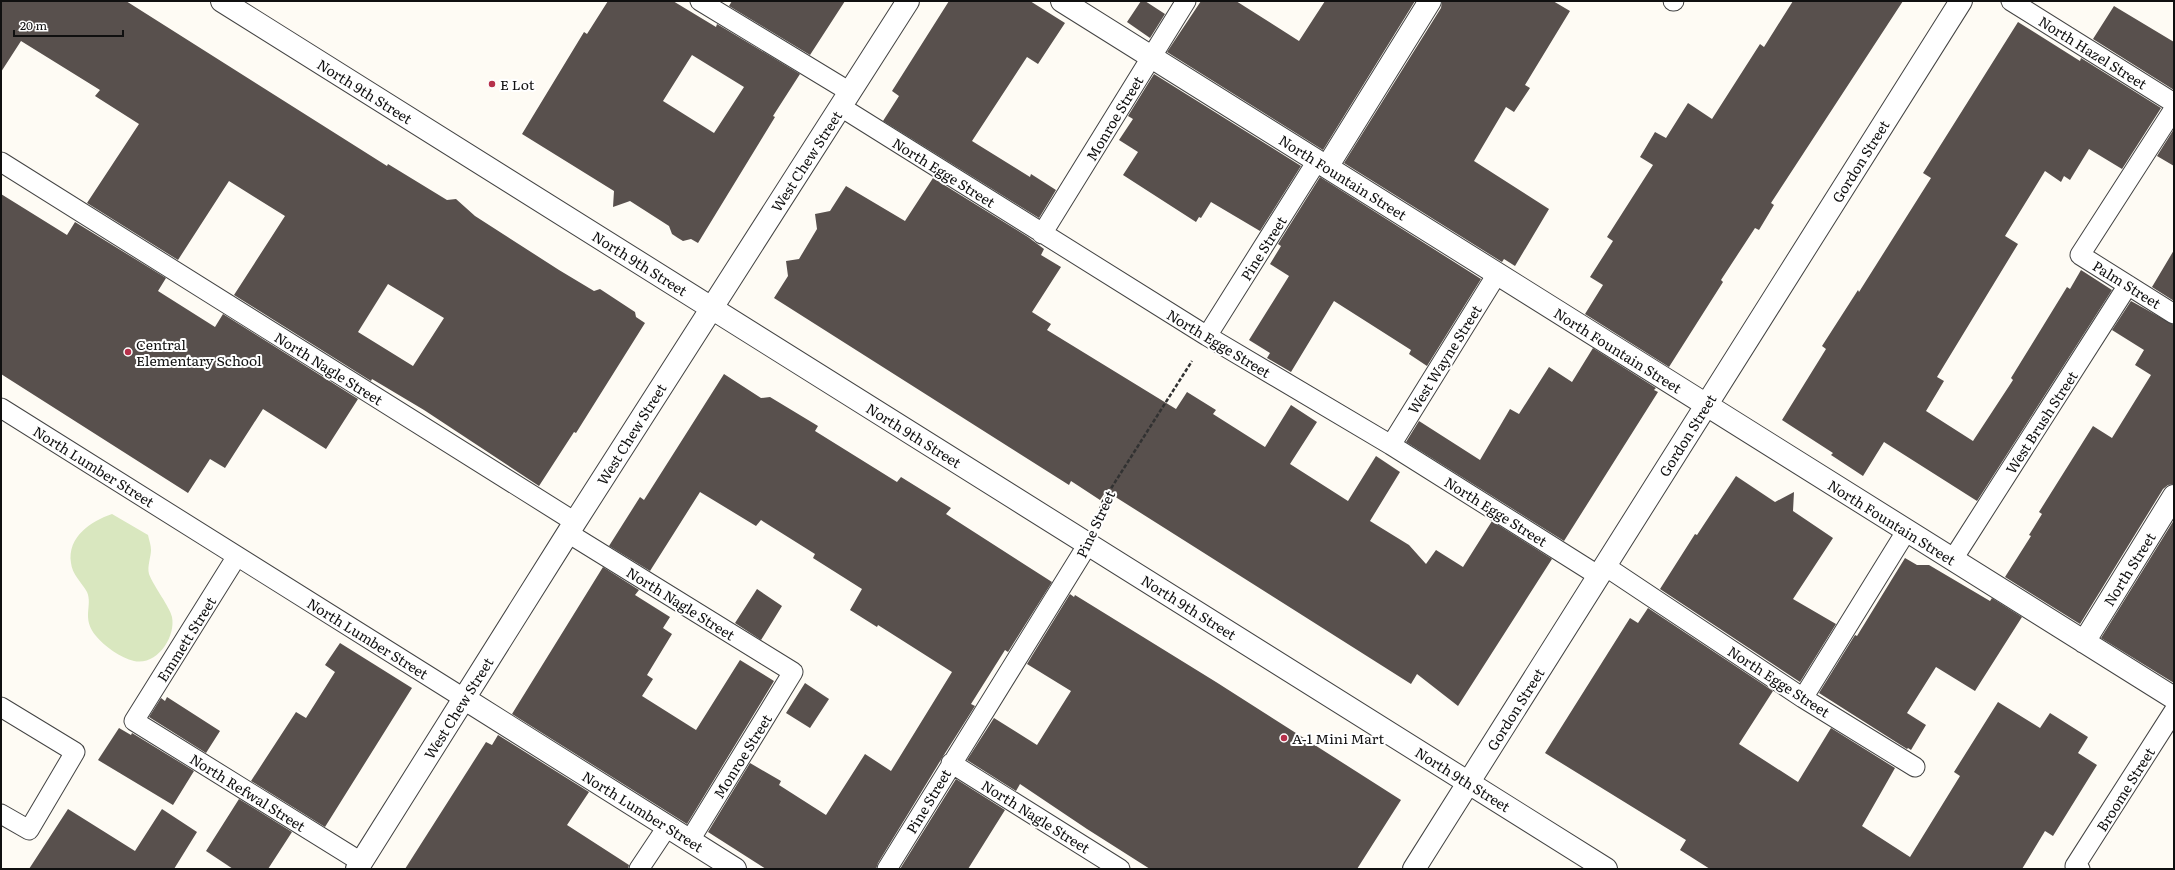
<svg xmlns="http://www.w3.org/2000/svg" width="2175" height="870" viewBox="0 0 2175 870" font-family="Literata,serif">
<rect width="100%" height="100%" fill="#fefbf4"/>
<path fill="#d9e7bf" d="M 112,514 L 148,535 C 149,540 151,545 151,550 C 151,557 147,566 149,574 C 154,587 170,607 172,617 C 176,637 157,666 134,661 C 121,658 104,646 96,636 C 81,618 93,606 87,592 C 82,583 72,574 71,563 C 67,537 91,521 112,514 Z"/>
<path fill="#58504d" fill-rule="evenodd" d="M 1,1 L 126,1 L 387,166 L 388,164 L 447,200 L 456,199 L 475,216 L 559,270 L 594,291 L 600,289 L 635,312 L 636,317 L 645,323 L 576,433 L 574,432 L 539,486 L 424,410 L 372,379 L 371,381 L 234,295 L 285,216 L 229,181 L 178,260 L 87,203 L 139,124 L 95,96 L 100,90 L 21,41 L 1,72 ZM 388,284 L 444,318 L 413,366 L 358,332 Z
M 608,1 L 673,1 L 716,27 L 717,24 L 800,74 L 773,116 L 775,117 L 698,243 L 691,239 L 683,241 L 678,238 L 672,234 L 669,226 L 630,201 L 613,207 L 614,191 L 522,134 L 584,32 L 587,34 ZM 692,55 L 744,87 L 714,133 L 663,101 Z
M 732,1 L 845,1 L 810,55 L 729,6 Z
M 949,1 L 1030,1 L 1065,23 L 1038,64 L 1027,57 L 972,141 L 1030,177 L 1031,174 L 1056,190 L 1039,218 L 883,121 L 899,96 L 892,91 Z
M 1141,1 L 1145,1 L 1165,14 L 1150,38 L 1127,22 Z
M 1201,1 L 1236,1 L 1299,41 L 1325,1 L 1415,1 L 1323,150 L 1167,52 Z
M 1442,1 L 1553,1 L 1570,11 L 1525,85 L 1530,88 L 1514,112 L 1506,107 L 1474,161 L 1549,209 L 1515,266 L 1504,259 L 1502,262 L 1344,163 L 1441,8 Z
M 1793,1 L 1903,1 L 1771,203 L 1774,205 L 1759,230 L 1755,228 L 1721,280 L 1723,282 L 1669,367 L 1585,314 L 1603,285 L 1590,277 L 1613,241 L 1607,237 L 1653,165 L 1640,157 L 1655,132 L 1666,138 L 1688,103 L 1712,119 L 1760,44 L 1764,47 Z
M 2114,6 L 2174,42 L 2174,90 L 2093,39 Z
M 2018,22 L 2080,61 L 2081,58 L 2161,108 L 2122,169 L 2089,149 L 2070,180 L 2064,176 L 2061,182 L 2045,171 L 2005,236 L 2018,244 L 1937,377 L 1944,381 L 1926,411 L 1973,441 L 2013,380 L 2011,378 L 2067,287 L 2070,289 L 2081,270 L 2112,290 L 1977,501 L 1884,442 L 1863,476 L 1831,455 L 1833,453 L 1782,420 L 1826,349 L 1822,346 L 1858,290 L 1859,292 L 1931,178 L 1923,173 Z
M 1154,74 L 1301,166 L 1260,231 L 1211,202 L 1201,218 L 1199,217 L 1196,222 L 1123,175 L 1138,152 L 1119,140 L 1133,119 L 1128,116 Z
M 2174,129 L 2174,166 L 2157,156 Z
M 1320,177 L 1481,279 L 1427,366 L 1409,354 L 1411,350 L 1334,301 L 1291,372 L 1267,358 L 1270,353 L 1249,340 L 1289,276 L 1270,264 L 1281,246 L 1278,244 Z
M 933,178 L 1028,237 L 1044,249 L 1041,255 L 1061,267 L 1032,312 L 1051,324 L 1047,330 L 1176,409 L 1187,392 L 1216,410 L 1213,414 L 1265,447 L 1291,405 L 1317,422 L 1290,464 L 1348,501 L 1376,456 L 1400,472 L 1370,521 L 1409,545 L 1426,564 L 1436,550 L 1463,567 L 1492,521 L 1552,559 L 1458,706 L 1417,674 L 1411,684 L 1106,491 L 1100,500 L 1071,481 L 1069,485 L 774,298 L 788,276 L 786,261 L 799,259 L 817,229 L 815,214 L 830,211 L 846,186 L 905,221 Z
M 1,194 L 67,235 L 75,222 L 166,278 L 158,291 L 215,327 L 223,314 L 358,399 L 326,449 L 263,409 L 225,468 L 210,459 L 188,493 L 1,374 Z
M 2174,250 L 2174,301 L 2152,287 Z
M 2131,301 L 2174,325 L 2174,484 L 2168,485 L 2163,489 L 2080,624 L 2005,577 L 2031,536 L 2029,535 L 2042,514 L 2039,512 L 2093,426 L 2112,438 L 2151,375 L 2135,365 L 2144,350 L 2112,330 Z
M 1593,348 L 1656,388 L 1654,390 L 1658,392 L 1564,541 L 1406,442 L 1419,421 L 1480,460 L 1510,409 L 1519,414 L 1549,367 L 1572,382 Z
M 724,374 L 761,398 L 770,397 L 818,426 L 815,431 L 897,482 L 901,477 L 951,508 L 946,514 L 1052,582 L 1008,652 L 1005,650 L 971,704 L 975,706 L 942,758 L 878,863 L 876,869 L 766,869 L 708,832 L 750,763 L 781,781 L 779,785 L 826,815 L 865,754 L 891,771 L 952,672 L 878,625 L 877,627 L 850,610 L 862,589 L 813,558 L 815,554 L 761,520 L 756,526 L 700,492 L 650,571 L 609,546 L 640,497 L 644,500 Z
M 1736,476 L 1775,502 L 1794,492 L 1793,511 L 1833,538 L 1793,599 L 1836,624 L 1800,682 L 1660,589 L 1695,534 L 1697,535 Z
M 2174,520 L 2174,683 L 2101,638 Z
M 1905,558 L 1917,565 L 1929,565 L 1990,601 L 1992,598 L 2022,617 L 1975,691 L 1936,667 L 1907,713 L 1926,725 L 1911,750 L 1908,748 L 1907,749 L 1819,693 L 1855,635 L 1857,636 Z
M 603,567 L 639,590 L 635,595 L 670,617 L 663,628 L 672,634 L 647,675 L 653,679 L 642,696 L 696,730 L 740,660 L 774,681 L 687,824 L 512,714 Z
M 757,589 L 782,606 L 761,640 L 735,623 Z
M 1070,594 L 1074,597 L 1075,595 L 1216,682 L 1401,800 L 1357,869 L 1150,869 L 1087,829 L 1020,784 L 1016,791 L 967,760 L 994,718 L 1037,745 L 1071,691 L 1027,664 Z
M 1648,608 L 1773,691 L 1739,744 L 1798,782 L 1831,728 L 1895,768 L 1862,826 L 1910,857 L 1960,776 L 1954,772 L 1998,702 L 2040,728 L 2050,713 L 2088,737 L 2078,753 L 2097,765 L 2053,836 L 2045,831 L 2022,869 L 1710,869 L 1680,850 L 1686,840 L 1545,753 L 1630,618 L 1638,623 Z
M 340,643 L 412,688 L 325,827 L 251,781 L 296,712 L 306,718 L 335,672 L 325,665 Z
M 805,683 L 829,699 L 810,728 L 786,713 Z
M 167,697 L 220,731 L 206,753 L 149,717 L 161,698 L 165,701 Z
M 119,728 L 131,735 L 132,733 L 194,771 L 173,805 L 98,760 Z
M 498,735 L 589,792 L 567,825 L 629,865 L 628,869 L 405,869 L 486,742 L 492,745 Z
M 956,779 L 1005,810 L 968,869 L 900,869 Z
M 239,799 L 292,832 L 268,869 L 233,869 L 206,851 Z
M 68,809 L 135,851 L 162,809 L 197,832 L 174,869 L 29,869 Z"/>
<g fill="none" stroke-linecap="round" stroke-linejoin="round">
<g stroke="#434343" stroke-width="21">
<path id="service" d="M 700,1 L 850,92
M 1673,1 L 1674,1
M 2011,1 L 2174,103
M 841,107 L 1207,336 L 1391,445 L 1599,576
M 2174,109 L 2080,255 L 2174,314
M 1,162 L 575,522
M 1042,234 L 1186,1
M 1207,336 L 1317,161
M 1,408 L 465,699
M 1391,445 L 1497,274
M 568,533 L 793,672 L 690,840
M 237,556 L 134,721 L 361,862
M 1953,559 L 2128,285
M 1605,566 L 1803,698 L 1915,767
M 1803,698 L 1907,530
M 1,707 L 75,752 L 29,830 L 1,814
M 951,763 L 1120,869
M 639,869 L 667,827
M 887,869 L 1088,544
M 2080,869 L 2075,866 L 2174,711"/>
</g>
<g stroke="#434343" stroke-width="24">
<path id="minor" d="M 222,1 L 1606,869
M 1062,1 L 2174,698
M 1327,167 L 1430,1
M 2084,642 L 2174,496
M 465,699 L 735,869
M 357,869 L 568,533 L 908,1"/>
</g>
<g stroke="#434343" stroke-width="24">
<path id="tertiary" d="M 1414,869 L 1961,1"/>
</g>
<path stroke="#323232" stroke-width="2.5" stroke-dasharray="4 2" stroke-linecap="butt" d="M 1098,515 L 1103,501 L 1192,361"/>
<use href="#service" stroke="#fff" stroke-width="19"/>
<use href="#minor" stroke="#fff" stroke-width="22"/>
<use href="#tertiary" stroke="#fff" stroke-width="22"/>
</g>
<g fill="#b6314b" stroke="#fff" stroke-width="1.5">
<circle cx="492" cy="84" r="4"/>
<circle cx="128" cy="352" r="4"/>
<circle cx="1284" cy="738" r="4"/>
</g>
<g text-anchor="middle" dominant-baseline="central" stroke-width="4" stroke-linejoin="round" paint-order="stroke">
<g font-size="14" fill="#101010" stroke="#fff">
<text transform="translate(2093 52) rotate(32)">North Hazel Street</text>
<text transform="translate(365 91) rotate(32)">North 9th Street</text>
<text transform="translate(1114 118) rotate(-59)">Monroe Street</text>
<text transform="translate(806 161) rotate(-57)">West Chew Street</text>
<text transform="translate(1860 161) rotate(-58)">Gordon Street</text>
<text transform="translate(944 172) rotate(32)">North Egge Street</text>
<text transform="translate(1343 177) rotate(32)">North Fountain Street</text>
<text transform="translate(1263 248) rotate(-58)">Pine Street</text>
<text transform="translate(640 263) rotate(32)">North 9th Street</text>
<text transform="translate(2127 284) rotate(32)">Palm Street</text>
<text transform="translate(1219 343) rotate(31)">North Egge Street</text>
<text transform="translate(1618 350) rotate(32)">North Fountain Street</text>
<text transform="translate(1444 359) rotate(-58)">West Wayne Street</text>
<text transform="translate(329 368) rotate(32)">North Nagle Street</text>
<text transform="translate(2041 422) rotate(-57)">West Brush Street</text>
<text transform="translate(631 434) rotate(-58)">West Chew Street</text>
<text transform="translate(914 435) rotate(32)">North 9th Street</text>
<text transform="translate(1687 435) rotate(-58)">Gordon Street</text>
<text transform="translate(94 466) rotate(32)">North Lumber Street</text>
<text transform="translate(1496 511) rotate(32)">North Egge Street</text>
<text transform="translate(1892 522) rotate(32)">North Fountain Street</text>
<text transform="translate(1095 524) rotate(-65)">Pine Street</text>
<text transform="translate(2129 569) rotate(-58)">North Street</text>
<text transform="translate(681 603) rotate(32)">North Nagle Street</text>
<text transform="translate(1189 607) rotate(32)">North 9th Street</text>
<text transform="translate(368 638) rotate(32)">North Lumber Street</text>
<text transform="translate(186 639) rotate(-58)">Emmett Street</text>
<text transform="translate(1779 681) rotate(33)">North Egge Street</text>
<text transform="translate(458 708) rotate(-58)">West Chew Street</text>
<text transform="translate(1515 709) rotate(-58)">Gordon Street</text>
<text transform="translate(742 756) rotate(-58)">Monroe Street</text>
<text transform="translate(1463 779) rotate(32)">North 9th Street</text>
<text transform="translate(2125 789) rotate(-58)">Broome Street</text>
<text transform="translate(248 792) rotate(32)">North Refwal Street</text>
<text transform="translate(928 801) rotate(-59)">Pine Street</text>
<text transform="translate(643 811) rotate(32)">North Lumber Street</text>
<text transform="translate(1036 816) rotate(32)">North Nagle Street</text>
</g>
<g font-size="14" fill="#101010" stroke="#fff" text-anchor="start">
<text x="500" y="84">E Lot</text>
<text x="136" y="344">Central<tspan x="136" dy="16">Elementary School</tspan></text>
<text x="1292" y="738">A-1 Mini Mart</text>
</g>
</g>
<rect width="2175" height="870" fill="none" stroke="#101010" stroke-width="4"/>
<path d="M14 30v6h109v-6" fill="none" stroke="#101010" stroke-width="2"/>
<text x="20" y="30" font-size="12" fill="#101010" stroke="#ffffff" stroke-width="3" paint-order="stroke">20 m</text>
</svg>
